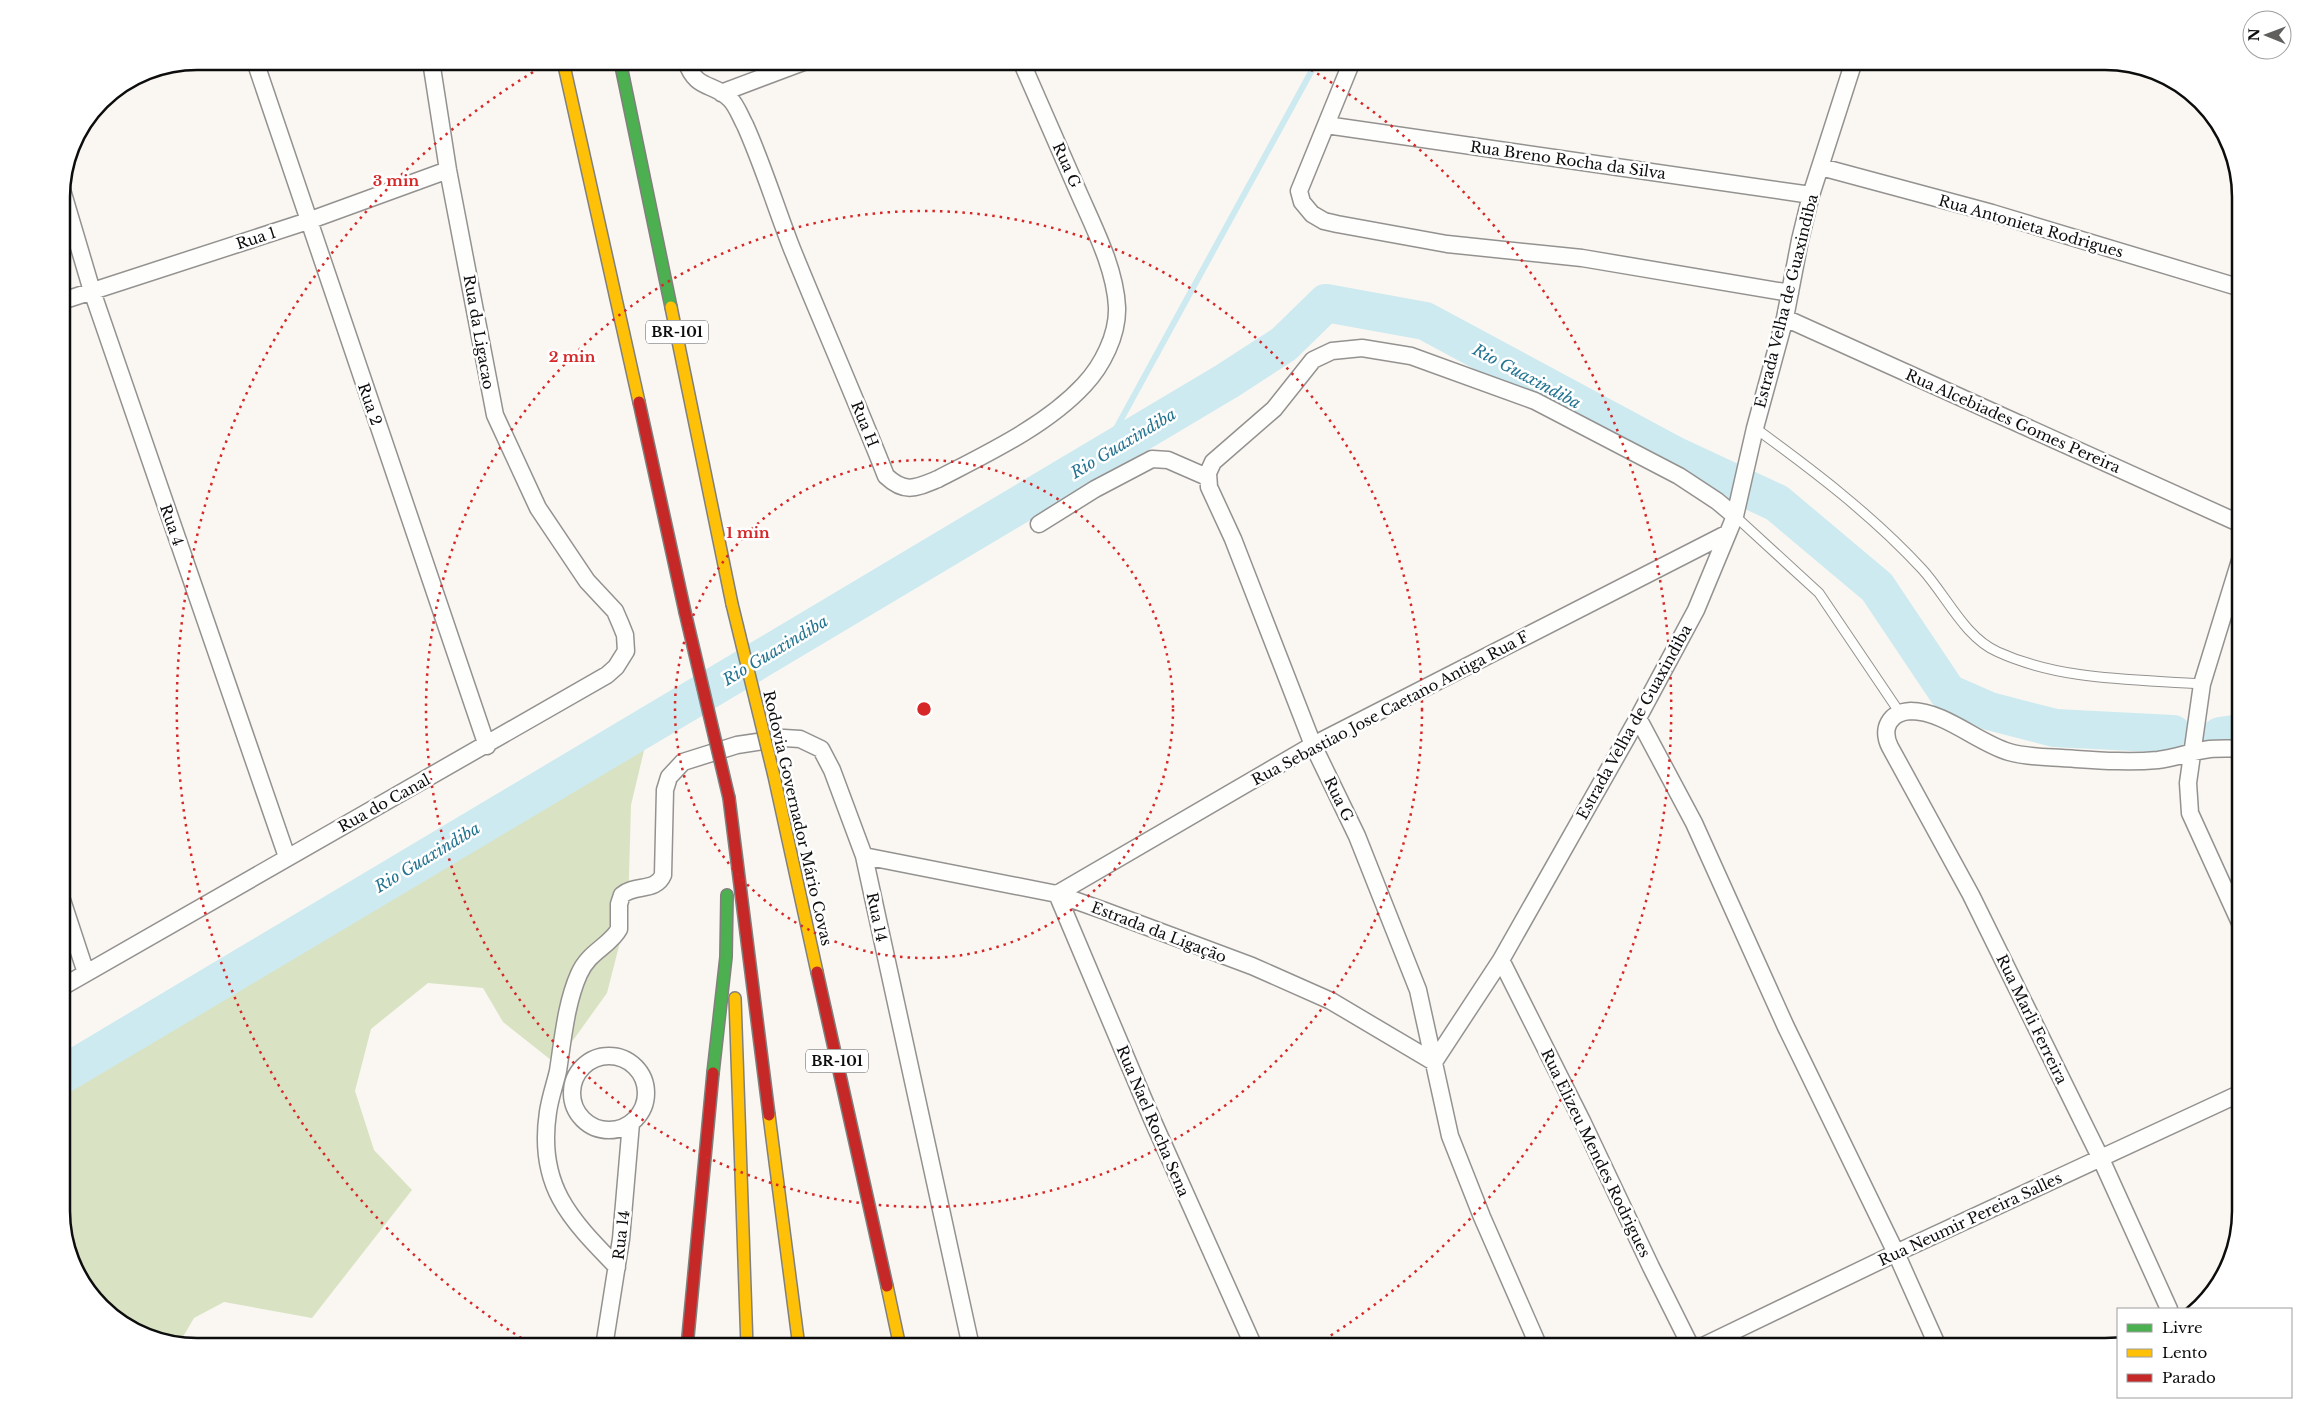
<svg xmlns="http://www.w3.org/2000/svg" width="2302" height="1408" viewBox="0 0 2302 1408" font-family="'Libre Baskerville',serif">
<rect width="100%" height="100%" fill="#faf7f2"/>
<path fill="#d9e3c3" d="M 647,738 L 631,805 L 628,911 L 607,993 L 556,1064 L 503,1022 L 483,988 L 428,983 L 371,1029 L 355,1091 L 374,1150 L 412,1190 L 312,1318 L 224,1302 L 194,1318 L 180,1342 L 129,1328 L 80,1279 L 62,1220 L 62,1076 L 600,754 Z"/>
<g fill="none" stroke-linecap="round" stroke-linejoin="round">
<path stroke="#cceaf0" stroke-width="6" d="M 1101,456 L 1317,61"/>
<path stroke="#cceaf0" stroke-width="38" d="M 2220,736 L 2241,733
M 62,1075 L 1227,381 L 1284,344 L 1326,303 L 1425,321 L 1674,455 L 1777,503 L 1877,587 L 1948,693 L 1989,711 L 2055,728 L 2173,734"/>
<g stroke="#949290" stroke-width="11">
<path id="lane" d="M 1755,428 C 1814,471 1872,515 1922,569 C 1946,595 1964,637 1998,652 C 2062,681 2134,679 2202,684
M 1735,516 L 1819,593 L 1900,713"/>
</g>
<g stroke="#949290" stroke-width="19">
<path id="street" d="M 255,61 L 487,746
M 686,61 C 696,91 713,82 730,99 C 737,106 740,116 745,125 C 763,165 776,208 792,249 C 823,325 856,400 886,476 C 905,494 916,488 938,479 C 986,454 1046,426 1084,385 C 1102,366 1118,335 1117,307 C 1115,267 1093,226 1077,189 C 1059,147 1040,104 1021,61
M 1352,61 L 1299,191 L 1302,202 L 1312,214 L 1324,221 L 1337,224 L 1447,244 L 1582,258 L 1790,293
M 721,93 L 806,61
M 1326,125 L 1811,195
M 1821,167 L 1992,213 L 2241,288
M 62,190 L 92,291 L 287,857
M 62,301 L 308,221 L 448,170
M 1785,318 L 2241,524
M 1039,524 L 1095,489 L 1152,459 L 1168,460 L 1207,477
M 2241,557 L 2202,684 L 2188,783 L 2190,813 L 2241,925
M 1638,718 L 1694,823 L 1786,1027 L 1896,1253 L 1938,1347
M 864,856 L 1057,894 L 1105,911 L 1252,966 L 1331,1001 L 1434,1062
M 1057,894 L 1313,745 L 1728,533
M 1057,894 L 1152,1119 L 1254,1347
M 62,900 L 86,973
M 1501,960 L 1582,1121 L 1651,1267 L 1691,1347
M 62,987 L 607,675 L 616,667 L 626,651 L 625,635 L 621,625 L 615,611 L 587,581 L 538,508 L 495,415 L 448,170 L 431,61
M572 1093a37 37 0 1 1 74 0a37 37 0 1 1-74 0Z
M 1434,1062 L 1501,960 L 1638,718 L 1696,610 L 1728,533 L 1735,516 L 1755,428 L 1785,318 L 1800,240 L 1811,195 L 1854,61
M 617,1267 C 569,1218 537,1185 548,1112 C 550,1098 555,1084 558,1071 C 563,1039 566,1003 579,974 C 589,951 610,946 619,929 L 619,904 L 622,895 C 635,884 656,892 663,875 L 665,790 L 669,777 L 683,762 L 737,745 L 784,738 L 800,739 L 821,749 L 832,770 L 864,856 L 971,1347
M 2169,1309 L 2101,1159 L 1971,895 L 1890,747 C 1881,729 1889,712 1911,711 C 1944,711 1978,743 2009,752 C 2026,757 2045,757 2062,758 C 2094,760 2126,763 2158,760 C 2175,758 2193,751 2210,749 C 2220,748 2231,749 2241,748
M 604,1347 L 621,1239 L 631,1123
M 1539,1347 L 1482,1217 L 1450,1136 L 1418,990 L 1357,836 L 1313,745 L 1233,539 L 1209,487 L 1208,473 L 1213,462 L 1274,409 L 1313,360 L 1332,351 L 1362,348 L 1411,356 L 1535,401 L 1679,476 L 1717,501 L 1735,516
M 1701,1347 L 1896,1253 L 2241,1093"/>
</g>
<g stroke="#81807d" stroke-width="14">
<path id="fast" d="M 620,61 L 671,307
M 713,1073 L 726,957 L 727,895"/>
</g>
<g stroke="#81807d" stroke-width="14">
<path id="slow" d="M 563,61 L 639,402
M 671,307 L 732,604
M 774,776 L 817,972
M 735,998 L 747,1347
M 769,1115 L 799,1347
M 887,1286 L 900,1347"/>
</g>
<g stroke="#81807d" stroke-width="14">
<path id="jam" d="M 639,402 L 685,612
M 729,798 L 769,1115
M 817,972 L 887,1286
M 687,1347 L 713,1073"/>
</g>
<use href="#lane" stroke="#fefefd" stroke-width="9"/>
<use href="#street" stroke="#fefefd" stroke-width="16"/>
<use href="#fast" stroke="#4caf50" stroke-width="11"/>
<use href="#slow" stroke="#ffc107" stroke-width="11"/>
<use href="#jam" stroke="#c62828" stroke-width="11"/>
<g stroke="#81807d" stroke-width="14" stroke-linecap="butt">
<path id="slow-bridge" d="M 732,604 L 774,776"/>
</g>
<g stroke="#81807d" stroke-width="14" stroke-linecap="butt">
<path id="jam-bridge" d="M 685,612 L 729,798"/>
</g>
<use href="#slow-bridge" stroke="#ffc107" stroke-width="11"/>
<use href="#jam-bridge" stroke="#c62828" stroke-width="11"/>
</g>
<g fill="none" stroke="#d62828" stroke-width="2.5" stroke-dasharray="2.5 5">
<circle cx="924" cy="709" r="249"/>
<circle cx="924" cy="709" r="498"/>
<path d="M534 1346A747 747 0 0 1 550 62M1298 62A747 747 0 0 1 1314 1346"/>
</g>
<g text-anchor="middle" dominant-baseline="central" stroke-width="5" stroke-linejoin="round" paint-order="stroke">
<g fill="#fff" stroke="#565656" stroke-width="1">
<rect x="646" y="320.5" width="62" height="23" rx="4"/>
<rect x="806" y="1049.5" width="62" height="23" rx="4"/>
</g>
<g font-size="14" font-weight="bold" fill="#0d0d0d">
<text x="677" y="332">BR-101</text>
<text x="837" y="1061">BR-101</text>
</g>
<g font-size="15" fill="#0d0d0d" stroke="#fff">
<text transform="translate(1568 160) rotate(8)">Rua Breno Rocha da Silva</text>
<text transform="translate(1067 165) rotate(66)">Rua G</text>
<text transform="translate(2031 226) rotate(16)">Rua Antonieta Rodrigues</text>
<text transform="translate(256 238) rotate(-18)">Rua 1</text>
<text transform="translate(1786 301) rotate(-76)">Estrada Velha de Guaxindiba</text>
<text transform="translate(479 332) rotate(80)">Rua da Ligacao</text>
<text transform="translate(370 404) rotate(71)">Rua 2</text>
<text transform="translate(2013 421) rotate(24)">Rua Alcebiades Gomes Pereira</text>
<text transform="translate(865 424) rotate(68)">Rua H</text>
<text transform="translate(172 525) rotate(71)">Rua 4</text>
<text transform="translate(1390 708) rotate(-28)">Rua Sebastiao Jose Caetano Antiga Rua F</text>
<text transform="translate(1634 722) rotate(-61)">Estrada Velha de Guaxindiba</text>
<text transform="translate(1339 799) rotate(64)">Rua G</text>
<text transform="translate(384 803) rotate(-29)">Rua do Canal</text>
<text transform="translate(798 818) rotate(77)">Rodovia Governador Mário Covas</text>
<text transform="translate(877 917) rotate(78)">Rua 14</text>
<text transform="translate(1159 932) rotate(21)">Estrada da Ligação</text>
<text transform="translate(2032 1019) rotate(64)">Rua Marli Ferreira</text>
<text transform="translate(1153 1121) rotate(67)">Rua Nael Rocha Sena</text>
<text transform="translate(1596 1153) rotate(64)">Rua Elizeu Mendes Rodrigues</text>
<text transform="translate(1970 1219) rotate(-25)">Rua Neumir Pereira Salles</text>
<text transform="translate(621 1235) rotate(-83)">Rua 14</text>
</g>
<g font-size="16" font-style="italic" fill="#247491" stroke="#fff">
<text transform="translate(1527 376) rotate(28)">Rio Guaxindiba</text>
<text transform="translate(1123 443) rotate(-31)">Rio Guaxindiba</text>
<text transform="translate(775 650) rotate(-31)">Rio Guaxindiba</text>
<text transform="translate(427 857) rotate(-31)">Rio Guaxindiba</text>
</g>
</g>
<path d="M0 0H2302V1408H0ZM197 70H2105A127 127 0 0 1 2232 197V1211A127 127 0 0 1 2105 1338H197A127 127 0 0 1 70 1211V197A127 127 0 0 1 197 70Z" fill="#fff" fill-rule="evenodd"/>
<path fill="none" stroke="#0d0d0d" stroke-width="2.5" d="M197 70H2105A127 127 0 0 1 2232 197V1211A127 127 0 0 1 2105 1338H197A127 127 0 0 1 70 1211V197A127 127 0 0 1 197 70Z"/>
<circle cx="924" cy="709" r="8" fill="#d62828" stroke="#fff" stroke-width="2.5"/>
<g font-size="15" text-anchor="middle" font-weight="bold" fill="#d62828" stroke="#fff" stroke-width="5" stroke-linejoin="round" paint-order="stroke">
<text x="396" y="186">3 min</text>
<text x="572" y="362">2 min</text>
<text x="748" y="538">1 min</text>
</g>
<rect x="2117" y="1308" width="175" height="90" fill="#ffffff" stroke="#9e9e9e"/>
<rect x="2127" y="1324" width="25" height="8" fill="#4caf50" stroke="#9e9e9e"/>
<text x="2162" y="1333" font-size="15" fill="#0d0d0d">Livre</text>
<rect x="2127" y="1349" width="25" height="8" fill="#ffc107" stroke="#9e9e9e"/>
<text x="2162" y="1358" font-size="15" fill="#0d0d0d">Lento</text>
<rect x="2127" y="1374" width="25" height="8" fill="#c62828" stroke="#9e9e9e"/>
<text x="2162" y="1383" font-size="15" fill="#0d0d0d">Parado</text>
<g transform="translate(2267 35) rotate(271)"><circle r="24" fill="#ffffff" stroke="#9e9e9e"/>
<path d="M0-4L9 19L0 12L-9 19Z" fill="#605f5d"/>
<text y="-8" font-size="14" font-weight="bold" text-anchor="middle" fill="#0d0d0d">N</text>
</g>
</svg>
